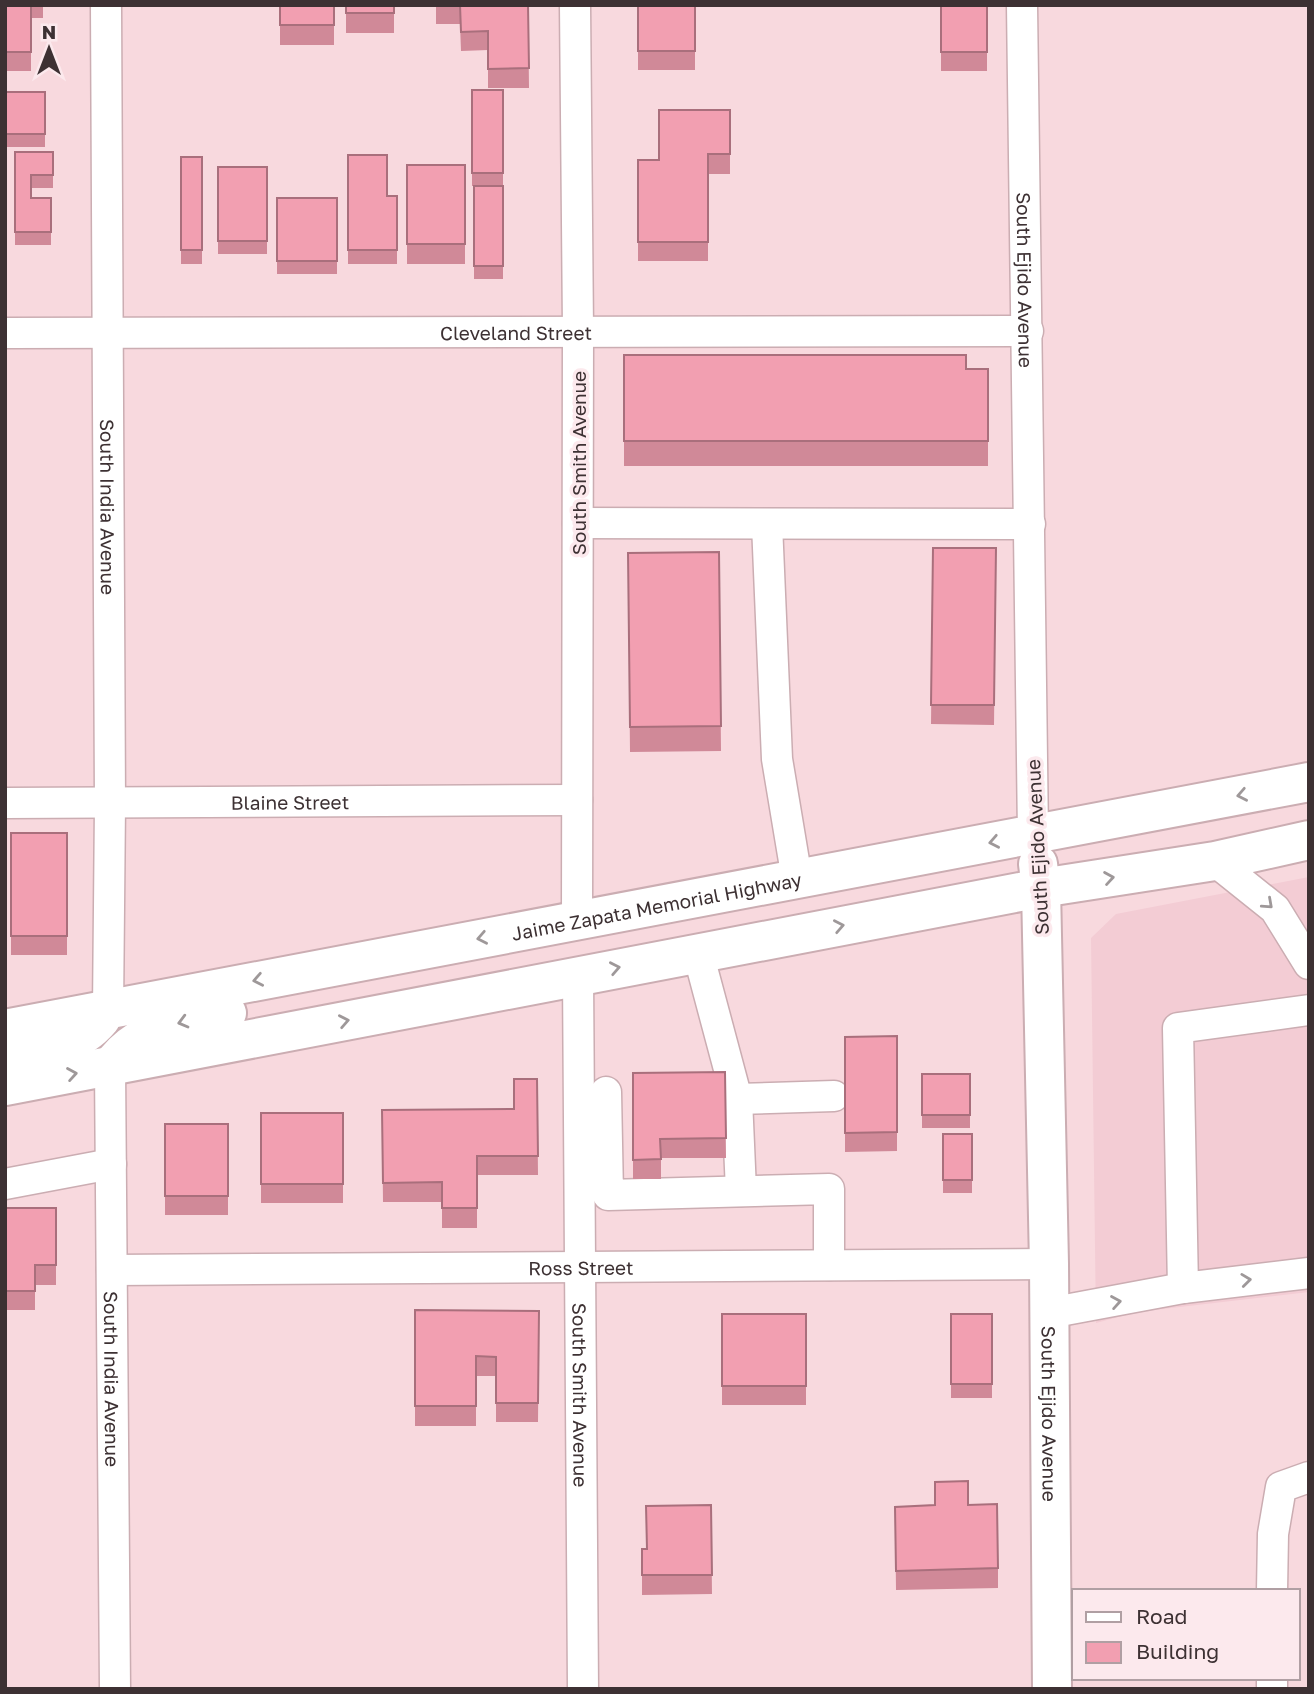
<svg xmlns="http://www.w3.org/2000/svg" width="1314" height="1694" viewBox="0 0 1314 1694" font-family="'Golos Text',sans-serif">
<rect width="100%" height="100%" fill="#f8d9de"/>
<path fill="#f3ccd4" d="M 1309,877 L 1309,1292 L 1137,1312 L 1096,1323 L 1091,938 L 1116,914 Z"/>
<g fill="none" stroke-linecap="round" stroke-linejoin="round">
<g stroke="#cbadb2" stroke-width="33">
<g id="minor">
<path id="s1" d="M 106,5 L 110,804 L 108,1010"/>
<path d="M 575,5 L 578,330 L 577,920"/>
<path id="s2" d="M 1022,5 L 1033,835"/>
<path id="s3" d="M 5,333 L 1028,331"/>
<path d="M 578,523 L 1030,524"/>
<path d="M 767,524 L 777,759 L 797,879"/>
<path id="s4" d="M 5,803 L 577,800"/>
<path d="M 1215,861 L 1275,909 L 1309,964"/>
<path d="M 698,953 L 737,1099 L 741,1191"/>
<path id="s5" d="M 578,975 L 583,1689"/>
<path id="s6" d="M 110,1067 L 115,1689"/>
<path d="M 606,1092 L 608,1195 L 829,1189 L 829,1265"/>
<path d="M 737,1099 L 834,1096"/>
<path d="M 5,1184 L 111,1164"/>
<path id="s7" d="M 112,1270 L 1049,1264"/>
<path d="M 1183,1288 L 1178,1028 L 1309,1010"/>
<path d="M 1049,1313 L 1183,1288 L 1309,1273"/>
<path d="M 1272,1591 L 1273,1534 L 1281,1487 L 1309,1477"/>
<path d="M 1272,1689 L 1272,1678"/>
</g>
</g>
<g stroke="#cbadb2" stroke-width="42">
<g id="major">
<path id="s8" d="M 1038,864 L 1041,888 L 1049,1264 L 1052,1689"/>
<path id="s9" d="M 5,1029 L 1309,782"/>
<path d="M 5,1060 C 39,1054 78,1047 101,1019"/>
<path d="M 115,1061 C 143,1027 186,1020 227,1013"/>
<path d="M 5,1086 L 1041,888 L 1215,861 L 1309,840"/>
</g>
</g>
<use href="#minor" stroke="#fff" stroke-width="30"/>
<use href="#major" stroke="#fff" stroke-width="38"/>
</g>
<path fill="#d08998" d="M 5,5 L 43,5 L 43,18 L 31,18 L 31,71 L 5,71 Z
M 280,5 L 334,5 L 334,45 L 280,45 Z
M 346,5 L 394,5 L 394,33 L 346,33 Z
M 436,5 L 528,5 L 529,88 L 488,88 L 488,50 L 461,51 L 460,24 L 436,24 Z
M 638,5 L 695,5 L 695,70 L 638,70 Z
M 941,5 L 987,5 L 987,71 L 941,71 Z
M 472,90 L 503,90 L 503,186 L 472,186 Z
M 5,92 L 45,92 L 45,147 L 5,147 Z
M 730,110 L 730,174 L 708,174 L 708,261 L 638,261 L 638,160 L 659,160 Z
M 15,152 L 53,152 L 53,188 L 31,188 L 31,198 L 51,198 L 51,245 L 15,245 Z
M 348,155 L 387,196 L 397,196 L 397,264 L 348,264 Z
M 181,157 L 202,157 L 202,264 L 181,264 Z
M 407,165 L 465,165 L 465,264 L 407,264 Z
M 218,167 L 267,167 L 267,254 L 218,254 Z
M 474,186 L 503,186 L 503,279 L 474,279 Z
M 277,198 L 337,198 L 337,274 L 277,274 Z
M 624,355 L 988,369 L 988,466 L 624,466 Z
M 933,548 L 996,548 L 994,725 L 931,724 Z
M 719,552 L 721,751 L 630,752 L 628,553 Z
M 11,833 L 67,833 L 67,955 L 11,955 Z
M 897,1036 L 897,1151 L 845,1152 L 845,1037 Z
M 725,1072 L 726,1158 L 661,1158 L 661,1179 L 633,1179 L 633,1073 Z
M 922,1074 L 970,1074 L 970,1128 L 922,1128 Z
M 537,1079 L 538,1175 L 477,1175 L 477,1228 L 442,1228 L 442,1202 L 383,1202 L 382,1110 L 514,1109 Z
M 261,1113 L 343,1113 L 343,1203 L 261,1203 Z
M 165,1124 L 228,1124 L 228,1215 L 165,1215 Z
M 943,1134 L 972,1134 L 972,1193 L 943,1193 Z
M 5,1208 L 56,1208 L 56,1285 L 35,1285 L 35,1310 L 5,1310 Z
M 415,1310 L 539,1311 L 538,1422 L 496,1422 L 496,1376 L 476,1376 L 476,1426 L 415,1426 Z
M 722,1314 L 806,1314 L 806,1405 L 722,1405 Z
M 951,1314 L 992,1314 L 992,1398 L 951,1398 Z
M 711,1505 L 712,1594 L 642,1595 L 642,1549 L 646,1549 Z
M 968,1505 L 998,1568 L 998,1588 L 896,1590 L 895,1507 Z"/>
<path fill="#f29fb1" stroke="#a96f7c" stroke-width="2" d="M 5,5 L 31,5 L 31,52 L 5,52 Z
M 280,5 L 334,5 L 334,25 L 280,25 Z
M 346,5 L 394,5 L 394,13 L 346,13 Z
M 460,5 L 528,5 L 529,68 L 488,69 L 488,31 L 461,32 Z
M 638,5 L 695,5 L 695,51 L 638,51 Z
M 941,5 L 987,5 L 987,52 L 941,52 Z
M 472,90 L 503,90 L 503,173 L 472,173 Z
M 5,92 L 45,92 L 45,134 L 5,134 Z
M 659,110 L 730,110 L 730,154 L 708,154 L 708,242 L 638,242 L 638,160 L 659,160 Z
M 15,152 L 53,152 L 53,175 L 31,175 L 31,198 L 51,198 L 51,232 L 15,232 Z
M 348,155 L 387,155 L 387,196 L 397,196 L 397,250 L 348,250 Z
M 181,157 L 202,157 L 202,250 L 181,250 Z
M 407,165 L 465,165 L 465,244 L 407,244 Z
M 218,167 L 267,167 L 267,241 L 218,241 Z
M 474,186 L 503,186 L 503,266 L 474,266 Z
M 277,198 L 337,198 L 337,261 L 277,261 Z
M 624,355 L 966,355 L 966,369 L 988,369 L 988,441 L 624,441 Z
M 933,548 L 996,548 L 994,705 L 931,705 Z
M 719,552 L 721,726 L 630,727 L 628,553 Z
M 11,833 L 67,833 L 67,936 L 11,936 Z
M 897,1036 L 897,1132 L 845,1133 L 845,1037 Z
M 725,1072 L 726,1138 L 660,1139 L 661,1159 L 633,1160 L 633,1073 Z
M 922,1074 L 970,1074 L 970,1115 L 922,1115 Z
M 514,1079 L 537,1079 L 538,1156 L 477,1156 L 477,1208 L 442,1208 L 442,1182 L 383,1183 L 382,1110 L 514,1109 Z
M 261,1113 L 343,1113 L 343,1184 L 261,1184 Z
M 165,1124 L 228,1124 L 228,1196 L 165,1196 Z
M 943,1134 L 972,1134 L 972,1180 L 943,1180 Z
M 5,1208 L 56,1208 L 56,1265 L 35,1265 L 35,1291 L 5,1291 Z
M 415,1310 L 539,1311 L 538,1403 L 496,1403 L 496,1357 L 476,1356 L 476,1406 L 415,1406 Z
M 722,1314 L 806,1314 L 806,1386 L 722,1386 Z
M 951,1314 L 992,1314 L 992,1384 L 951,1384 Z
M 968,1481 L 968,1505 L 997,1504 L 998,1568 L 896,1571 L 895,1507 L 935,1505 L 935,1482 Z
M 711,1505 L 712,1575 L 642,1575 L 642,1549 L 647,1549 L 646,1506 Z"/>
<defs><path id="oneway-chevron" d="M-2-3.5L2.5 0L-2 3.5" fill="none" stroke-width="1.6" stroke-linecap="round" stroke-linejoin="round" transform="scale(1.75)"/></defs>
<g stroke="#9e9899">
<use href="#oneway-chevron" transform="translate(1242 795) rotate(169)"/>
<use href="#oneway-chevron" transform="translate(994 842) rotate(169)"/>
<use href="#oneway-chevron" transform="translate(1109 878) rotate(-9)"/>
<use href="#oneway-chevron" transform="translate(1268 904) rotate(42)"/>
<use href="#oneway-chevron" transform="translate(839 926) rotate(-11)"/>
<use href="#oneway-chevron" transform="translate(482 938) rotate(169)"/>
<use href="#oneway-chevron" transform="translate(615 968) rotate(-11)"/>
<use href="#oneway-chevron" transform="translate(258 980) rotate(169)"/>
<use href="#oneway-chevron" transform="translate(344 1021) rotate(-11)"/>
<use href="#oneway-chevron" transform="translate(183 1022) rotate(165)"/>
<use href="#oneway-chevron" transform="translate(72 1074) rotate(-10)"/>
<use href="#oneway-chevron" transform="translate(1246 1280) rotate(-7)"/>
<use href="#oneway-chevron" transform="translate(1116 1302) rotate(-10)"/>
</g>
<g text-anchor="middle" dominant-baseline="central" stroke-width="7" stroke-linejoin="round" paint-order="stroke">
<g font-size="19" fill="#3d3133" stroke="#fce9ed">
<text stroke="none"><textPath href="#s2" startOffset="275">South Ejido Avenue</textPath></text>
<text stroke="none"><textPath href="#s3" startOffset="511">Cleveland Street</textPath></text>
<text transform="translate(578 463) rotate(-90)">South Smith Avenue</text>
<text stroke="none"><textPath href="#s1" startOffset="502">South India Avenue</textPath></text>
<text stroke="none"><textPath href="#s4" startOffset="285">Blaine Street</textPath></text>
<text transform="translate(1037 847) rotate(-93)">South Ejido Avenue</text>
<text stroke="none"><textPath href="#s9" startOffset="663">Jaime Zapata Memorial Highway</textPath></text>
<text stroke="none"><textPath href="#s7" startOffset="469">Ross Street</textPath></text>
<text stroke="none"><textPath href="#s6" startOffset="312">South India Avenue</textPath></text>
<text stroke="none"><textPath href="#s5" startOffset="420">South Smith Avenue</textPath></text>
<text stroke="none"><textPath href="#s8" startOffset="550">South Ejido Avenue</textPath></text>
</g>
</g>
<rect width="1314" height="1694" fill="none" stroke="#3d3133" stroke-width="14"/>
<rect x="1072" y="1589" width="228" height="91" fill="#fce9ed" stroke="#b09fa3" stroke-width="2"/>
<rect x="1086" y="1612" width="35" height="10" fill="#ffffff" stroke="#b09fa3" stroke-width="2"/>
<text x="1136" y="1624" font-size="21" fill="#3d3133">Road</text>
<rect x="1086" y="1642" width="35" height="21" fill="#f29fb1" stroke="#b09fa3" stroke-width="2"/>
<text x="1136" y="1659" font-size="21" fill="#3d3133">Building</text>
<g transform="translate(49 49)" stroke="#fce9ed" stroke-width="5" paint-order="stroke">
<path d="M0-5L12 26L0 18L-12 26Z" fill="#3d3133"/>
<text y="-10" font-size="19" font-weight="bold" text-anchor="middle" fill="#3d3133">N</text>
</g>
</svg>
